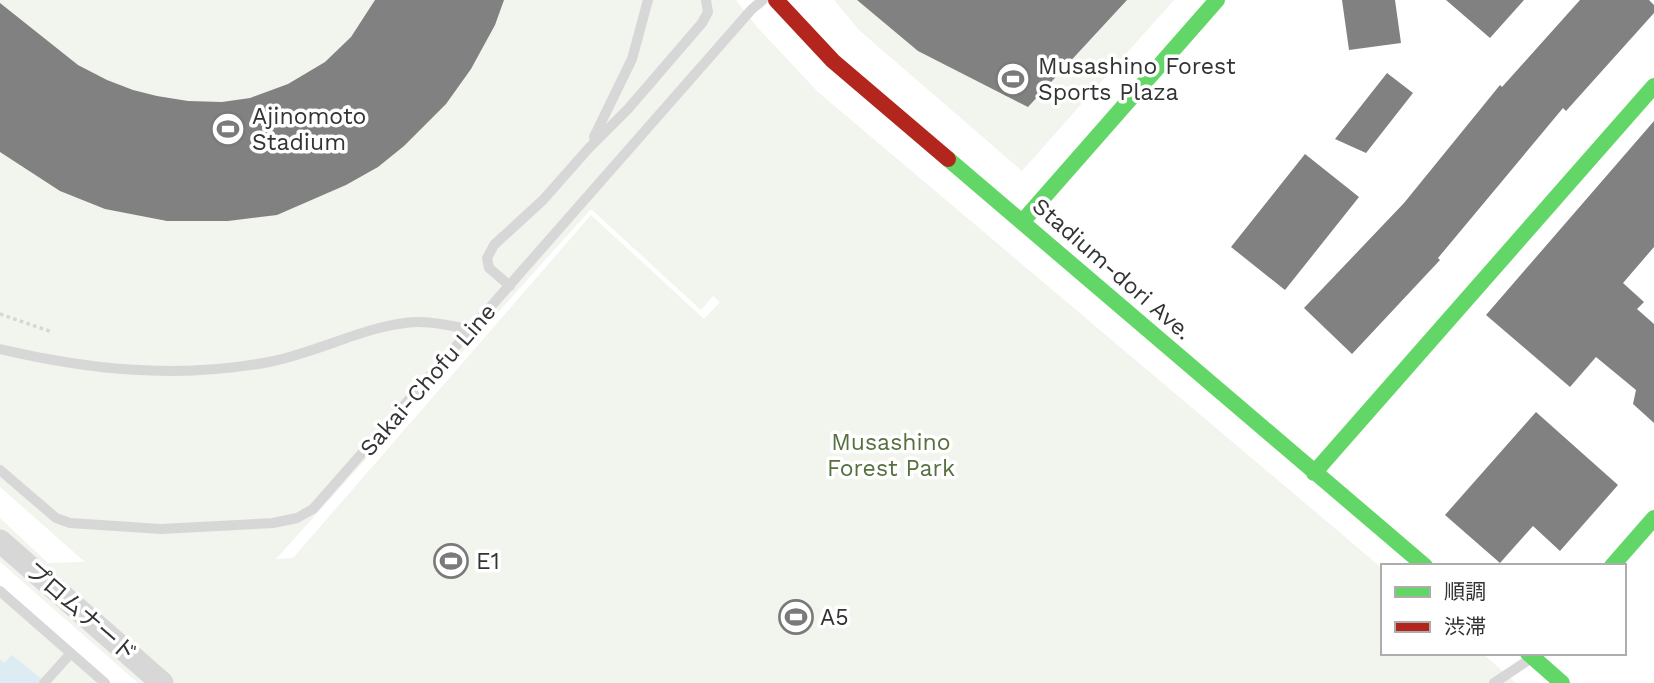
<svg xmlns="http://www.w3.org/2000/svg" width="1654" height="683" viewBox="0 0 1654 683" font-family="'Work Sans','Noto Sans JP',sans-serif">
<rect width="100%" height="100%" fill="#fff"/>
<path fill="#f1f5ed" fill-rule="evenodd" d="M 0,0 L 736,0 L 757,27 L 818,92 L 1383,569 L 1383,653 L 1482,653 L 1516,683 L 138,683 L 0,562 L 0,518 L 48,563 L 85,562 L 0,487 ZM 591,209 L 701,310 L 713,296 L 720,302 L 704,319 L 591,215 L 293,558 L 276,559 Z
M 834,0 L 1174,0 L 1022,171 L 860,31 Z
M 0,591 L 102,683 L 0,683 Z"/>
<path fill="#ddebf3" d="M 12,655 L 46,683 L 0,683 L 0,659 L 4,663 Z"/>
<path fill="#818181" d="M 375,0 L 504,0 L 495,25 L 471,69 L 446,104 L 404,146 L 378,167 L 346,185 L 277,215 L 228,221 L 167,221 L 105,209 L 60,191 L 0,152 L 0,3 L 78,65 L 107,80 L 133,90 L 157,96 L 188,101 L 222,102 L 250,98 L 288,84 L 325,62 L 351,37 Z
M 857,0 L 1127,0 L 1028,107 L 918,51 Z
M 1342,0 L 1395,0 L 1401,43 L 1349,50 Z
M 1446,0 L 1524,0 L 1490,38 Z
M 1580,0 L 1649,0 L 1654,5 L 1654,13 L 1566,111 L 1563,108 L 1438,258 L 1440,260 L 1352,354 L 1304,308 L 1404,203 L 1500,85 L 1502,87 Z
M 1387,73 L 1413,93 L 1366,153 L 1335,139 Z
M 1654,121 L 1654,247 L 1623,283 L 1644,302 L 1637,309 L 1654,324 L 1654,423 L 1633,404 L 1636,390 L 1596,357 L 1570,387 L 1486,315 Z
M 1305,154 L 1359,197 L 1285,290 L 1231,247 Z
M 1536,412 L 1618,485 L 1560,551 L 1533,526 L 1500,563 L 1445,515 Z"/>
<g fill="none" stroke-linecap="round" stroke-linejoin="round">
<path stroke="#d6d6d6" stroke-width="3.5" stroke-dasharray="3.5 3.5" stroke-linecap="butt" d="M 0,314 L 52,332"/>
<path stroke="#d7d7d7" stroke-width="10" d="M 594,137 L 632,59 L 648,0
M 510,286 L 489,268 L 487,258 L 494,245 L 543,200 L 588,149 L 628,109 L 702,23 L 708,12 L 706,0
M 0,349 C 90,370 178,379 269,362 C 318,353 370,323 418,322 C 436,322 454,326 471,330
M 0,470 L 56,518 L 70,523 L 161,529 L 273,523 L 297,518 L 313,509 L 752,9 L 763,0
M 0,591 L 105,683
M 44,683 L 71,653
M 1494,683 L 1530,659"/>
<path stroke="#d7d7d7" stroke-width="23" d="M 0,541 L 162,683"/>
<path stroke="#63d668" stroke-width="16" d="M 948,159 L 1425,566
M 1022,222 L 1217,0
M 1314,473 L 1654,86
M 1612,566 L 1654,518
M 1528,653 L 1562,683"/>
<path stroke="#b3261e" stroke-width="16" d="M 776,0 L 833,61 L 948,159"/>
</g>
<defs>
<g id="stadium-ring" transform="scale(1.75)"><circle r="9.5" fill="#fff" stroke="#7a7a7a" stroke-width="1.5"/><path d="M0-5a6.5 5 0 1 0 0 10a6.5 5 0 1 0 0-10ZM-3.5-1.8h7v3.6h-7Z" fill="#7a7a7a"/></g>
</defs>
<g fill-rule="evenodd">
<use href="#stadium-ring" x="1013" y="79"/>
<use href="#stadium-ring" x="228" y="129"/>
<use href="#stadium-ring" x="451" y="561"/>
<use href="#stadium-ring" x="796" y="617"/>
</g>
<g text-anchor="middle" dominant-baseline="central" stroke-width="7" stroke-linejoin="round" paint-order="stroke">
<g font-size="23" fill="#333" stroke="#fff" text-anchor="start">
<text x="1038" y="66">Musashino Forest<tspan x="1038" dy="26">Sports Plaza</tspan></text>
<text x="252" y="116">Ajinomoto<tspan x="252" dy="26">Stadium</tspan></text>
<text x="476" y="561">E1</text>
<text x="820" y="617">A5</text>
</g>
<g font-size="23" fill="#333" stroke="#fff">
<text transform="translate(1112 269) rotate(41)">Stadium-dori Ave.</text>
<text transform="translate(428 380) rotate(-49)">Sakai-Chofu Line</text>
<text transform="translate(81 612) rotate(41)">プロムナード</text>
</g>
<g font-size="23" fill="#56703f" stroke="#fff">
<text x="891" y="442">Musashino<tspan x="891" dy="26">Forest Park</tspan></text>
</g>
</g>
<rect x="1381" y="564" width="245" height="91" fill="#ffffff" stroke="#adadad" stroke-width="2"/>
<rect x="1395" y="587" width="35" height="10" fill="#63d668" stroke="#adadad" stroke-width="2"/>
<text x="1444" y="599" font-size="21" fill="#333333">順調</text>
<rect x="1395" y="622" width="35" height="10" fill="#b3261e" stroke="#adadad" stroke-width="2"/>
<text x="1444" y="634" font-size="21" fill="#333333">渋滞</text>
</svg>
